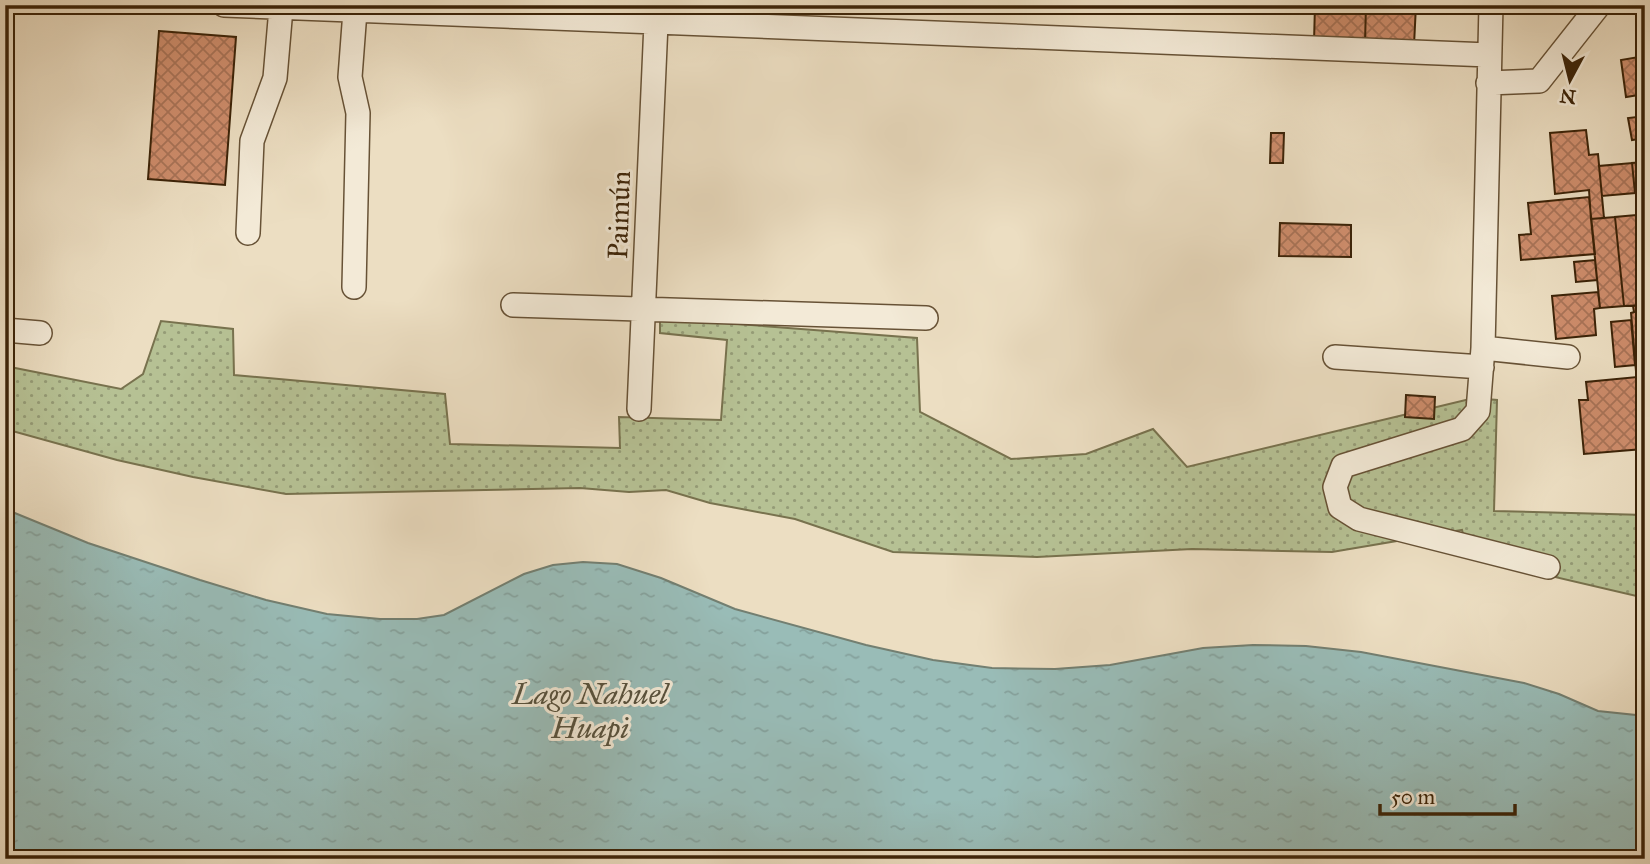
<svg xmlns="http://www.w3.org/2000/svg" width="1650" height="864" viewBox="0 0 1650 864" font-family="'IM FELL Great Primer',serif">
<defs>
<pattern id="grass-dots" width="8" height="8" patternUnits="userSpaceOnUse" patternTransform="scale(1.75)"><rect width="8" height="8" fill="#b6c194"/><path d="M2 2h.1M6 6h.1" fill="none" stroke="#959c77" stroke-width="1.8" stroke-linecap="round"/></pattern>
<pattern id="water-ripples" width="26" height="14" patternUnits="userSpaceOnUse" patternTransform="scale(1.75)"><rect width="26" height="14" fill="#99bcb7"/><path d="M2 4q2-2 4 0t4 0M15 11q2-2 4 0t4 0" fill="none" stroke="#85a19c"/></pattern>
<pattern id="building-cross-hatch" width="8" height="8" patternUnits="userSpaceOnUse" patternTransform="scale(1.75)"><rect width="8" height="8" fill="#ce8d6c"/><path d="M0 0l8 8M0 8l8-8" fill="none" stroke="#a87357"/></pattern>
</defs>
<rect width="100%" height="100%" fill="#ecdec2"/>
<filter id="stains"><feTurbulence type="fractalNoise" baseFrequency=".00286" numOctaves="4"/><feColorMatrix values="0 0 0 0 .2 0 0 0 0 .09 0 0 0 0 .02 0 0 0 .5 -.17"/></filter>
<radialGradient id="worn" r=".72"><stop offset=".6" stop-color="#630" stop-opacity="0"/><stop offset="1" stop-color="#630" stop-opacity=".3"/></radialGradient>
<path fill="url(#grass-dots)" stroke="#78724e" stroke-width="2" d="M 660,318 L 917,338 L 920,412 L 1011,459 L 1086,454 L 1153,429 L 1187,467 L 1474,398 L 1497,400 L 1494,511 L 1645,515 L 1645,598 L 1469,557 L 1462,530 L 1332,552 L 1192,549 L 1037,557 L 893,552 L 795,519 L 710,503 L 666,490 L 629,492 L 580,488 L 286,494 L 193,477 L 117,460 L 5,429 L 5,366 L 121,389 L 143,374 L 161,321 L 233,329 L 234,375 L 445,394 L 450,444 L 620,448 L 619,417 L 721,420 L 727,340 L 660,333 Z"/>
<path fill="url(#water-ripples)" stroke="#737f71" stroke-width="2" d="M 5,509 L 88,543 L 200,580 L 266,600 L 327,614 L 380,619 L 417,619 L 444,615 L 524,574 L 553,565 L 583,562 L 617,564 L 661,578 L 735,609 L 866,645 L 933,660 L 992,668 L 1055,669 L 1110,665 L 1203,648 L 1253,645 L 1306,646 L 1361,652 L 1524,683 L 1559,694 L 1598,711 L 1645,716 L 1645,859 L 5,859 Z"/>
<path fill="url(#building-cross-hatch)" stroke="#3b2308" stroke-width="2" d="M 1315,5 L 1366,5 L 1365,43 L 1314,42 Z
M 1366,5 L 1416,5 L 1414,45 L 1365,43 Z
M 1645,21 L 1645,94 L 1626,97 L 1621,60 L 1645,56 L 1640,22 Z
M 159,31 L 236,37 L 225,185 L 148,179 Z
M 1645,116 L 1645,138 L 1632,140 L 1628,118 Z
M 1586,130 L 1589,155 L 1598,154 L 1604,218 L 1591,219 L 1589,190 L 1555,194 L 1550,133 Z
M 1271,133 L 1284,133 L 1283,163 L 1270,163 Z
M 1645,162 L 1645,192 L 1635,193 L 1632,163 Z
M 1632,163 L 1635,193 L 1602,196 L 1599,166 Z
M 1589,197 L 1595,254 L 1521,260 L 1519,235 L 1531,234 L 1528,203 Z
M 1645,214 L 1645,253 L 1640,253 L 1636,215 Z
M 1636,215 L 1644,305 L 1624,306 L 1615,217 Z
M 1615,217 L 1624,306 L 1600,308 L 1591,219 Z
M 1280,223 L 1351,225 L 1351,257 L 1279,256 Z
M 1595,260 L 1597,280 L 1576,282 L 1574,262 Z
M 1598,292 L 1600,308 L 1594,309 L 1596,335 L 1556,339 L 1552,296 Z
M 1642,305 L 1642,309 L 1645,309 L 1645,418 L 1640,418 L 1631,313 L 1634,312 L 1633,306 Z
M 1631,320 L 1635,365 L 1615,367 L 1611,322 Z
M 1637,377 L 1643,449 L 1584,454 L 1579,400 L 1588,400 L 1586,382 Z
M 1406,395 L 1435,397 L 1434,419 L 1405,417 Z"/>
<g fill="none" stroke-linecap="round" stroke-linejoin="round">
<g stroke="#675236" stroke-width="26">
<path id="minor" d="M 224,5 L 1489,55
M 1491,5 L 1483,348 L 1478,411 L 1462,429 L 1343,466 L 1335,487 L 1340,507 L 1359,519 L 1548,567
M 1488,83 L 1539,81 L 1599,5
M 248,233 L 252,141 L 275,78 L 281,8
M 354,287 L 358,113 L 350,77 L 355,11
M 513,305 L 926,318
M 5,330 L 40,333
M 1483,348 L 1568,357
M 1335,357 L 1482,367
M 639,409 L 656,23"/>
</g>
<use href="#minor" stroke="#f3ead7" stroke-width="23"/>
</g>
<g text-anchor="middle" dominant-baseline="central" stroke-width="6" stroke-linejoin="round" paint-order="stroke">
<g font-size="28" fill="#3b2308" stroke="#f3ead7">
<text transform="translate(619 215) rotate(-88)">Paimún</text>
</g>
<g font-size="30" font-style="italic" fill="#57513d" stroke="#f3ead7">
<text x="590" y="694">Lago Nahuel<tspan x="590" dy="34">Huapi</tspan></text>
</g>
</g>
<rect width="1650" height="864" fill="none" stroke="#ecdec2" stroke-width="28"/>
<rect x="7" y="7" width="1636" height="850" fill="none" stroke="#3b2308" stroke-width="3.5"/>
<rect x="14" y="14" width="1622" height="836" fill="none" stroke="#3b2308" stroke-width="2"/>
<g transform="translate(1570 80) rotate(187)" stroke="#f3ead7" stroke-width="5" paint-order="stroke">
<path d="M0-5L12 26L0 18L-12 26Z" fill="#3b2308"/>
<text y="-10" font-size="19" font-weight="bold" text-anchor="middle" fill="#3b2308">N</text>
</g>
<path d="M1380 804v10h135v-10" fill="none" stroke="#3b2308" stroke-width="3.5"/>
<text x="1391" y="804" font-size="21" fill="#3b2308" stroke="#f3ead7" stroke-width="5" paint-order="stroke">50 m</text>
<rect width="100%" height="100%" filter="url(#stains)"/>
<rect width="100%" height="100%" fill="url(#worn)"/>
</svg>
